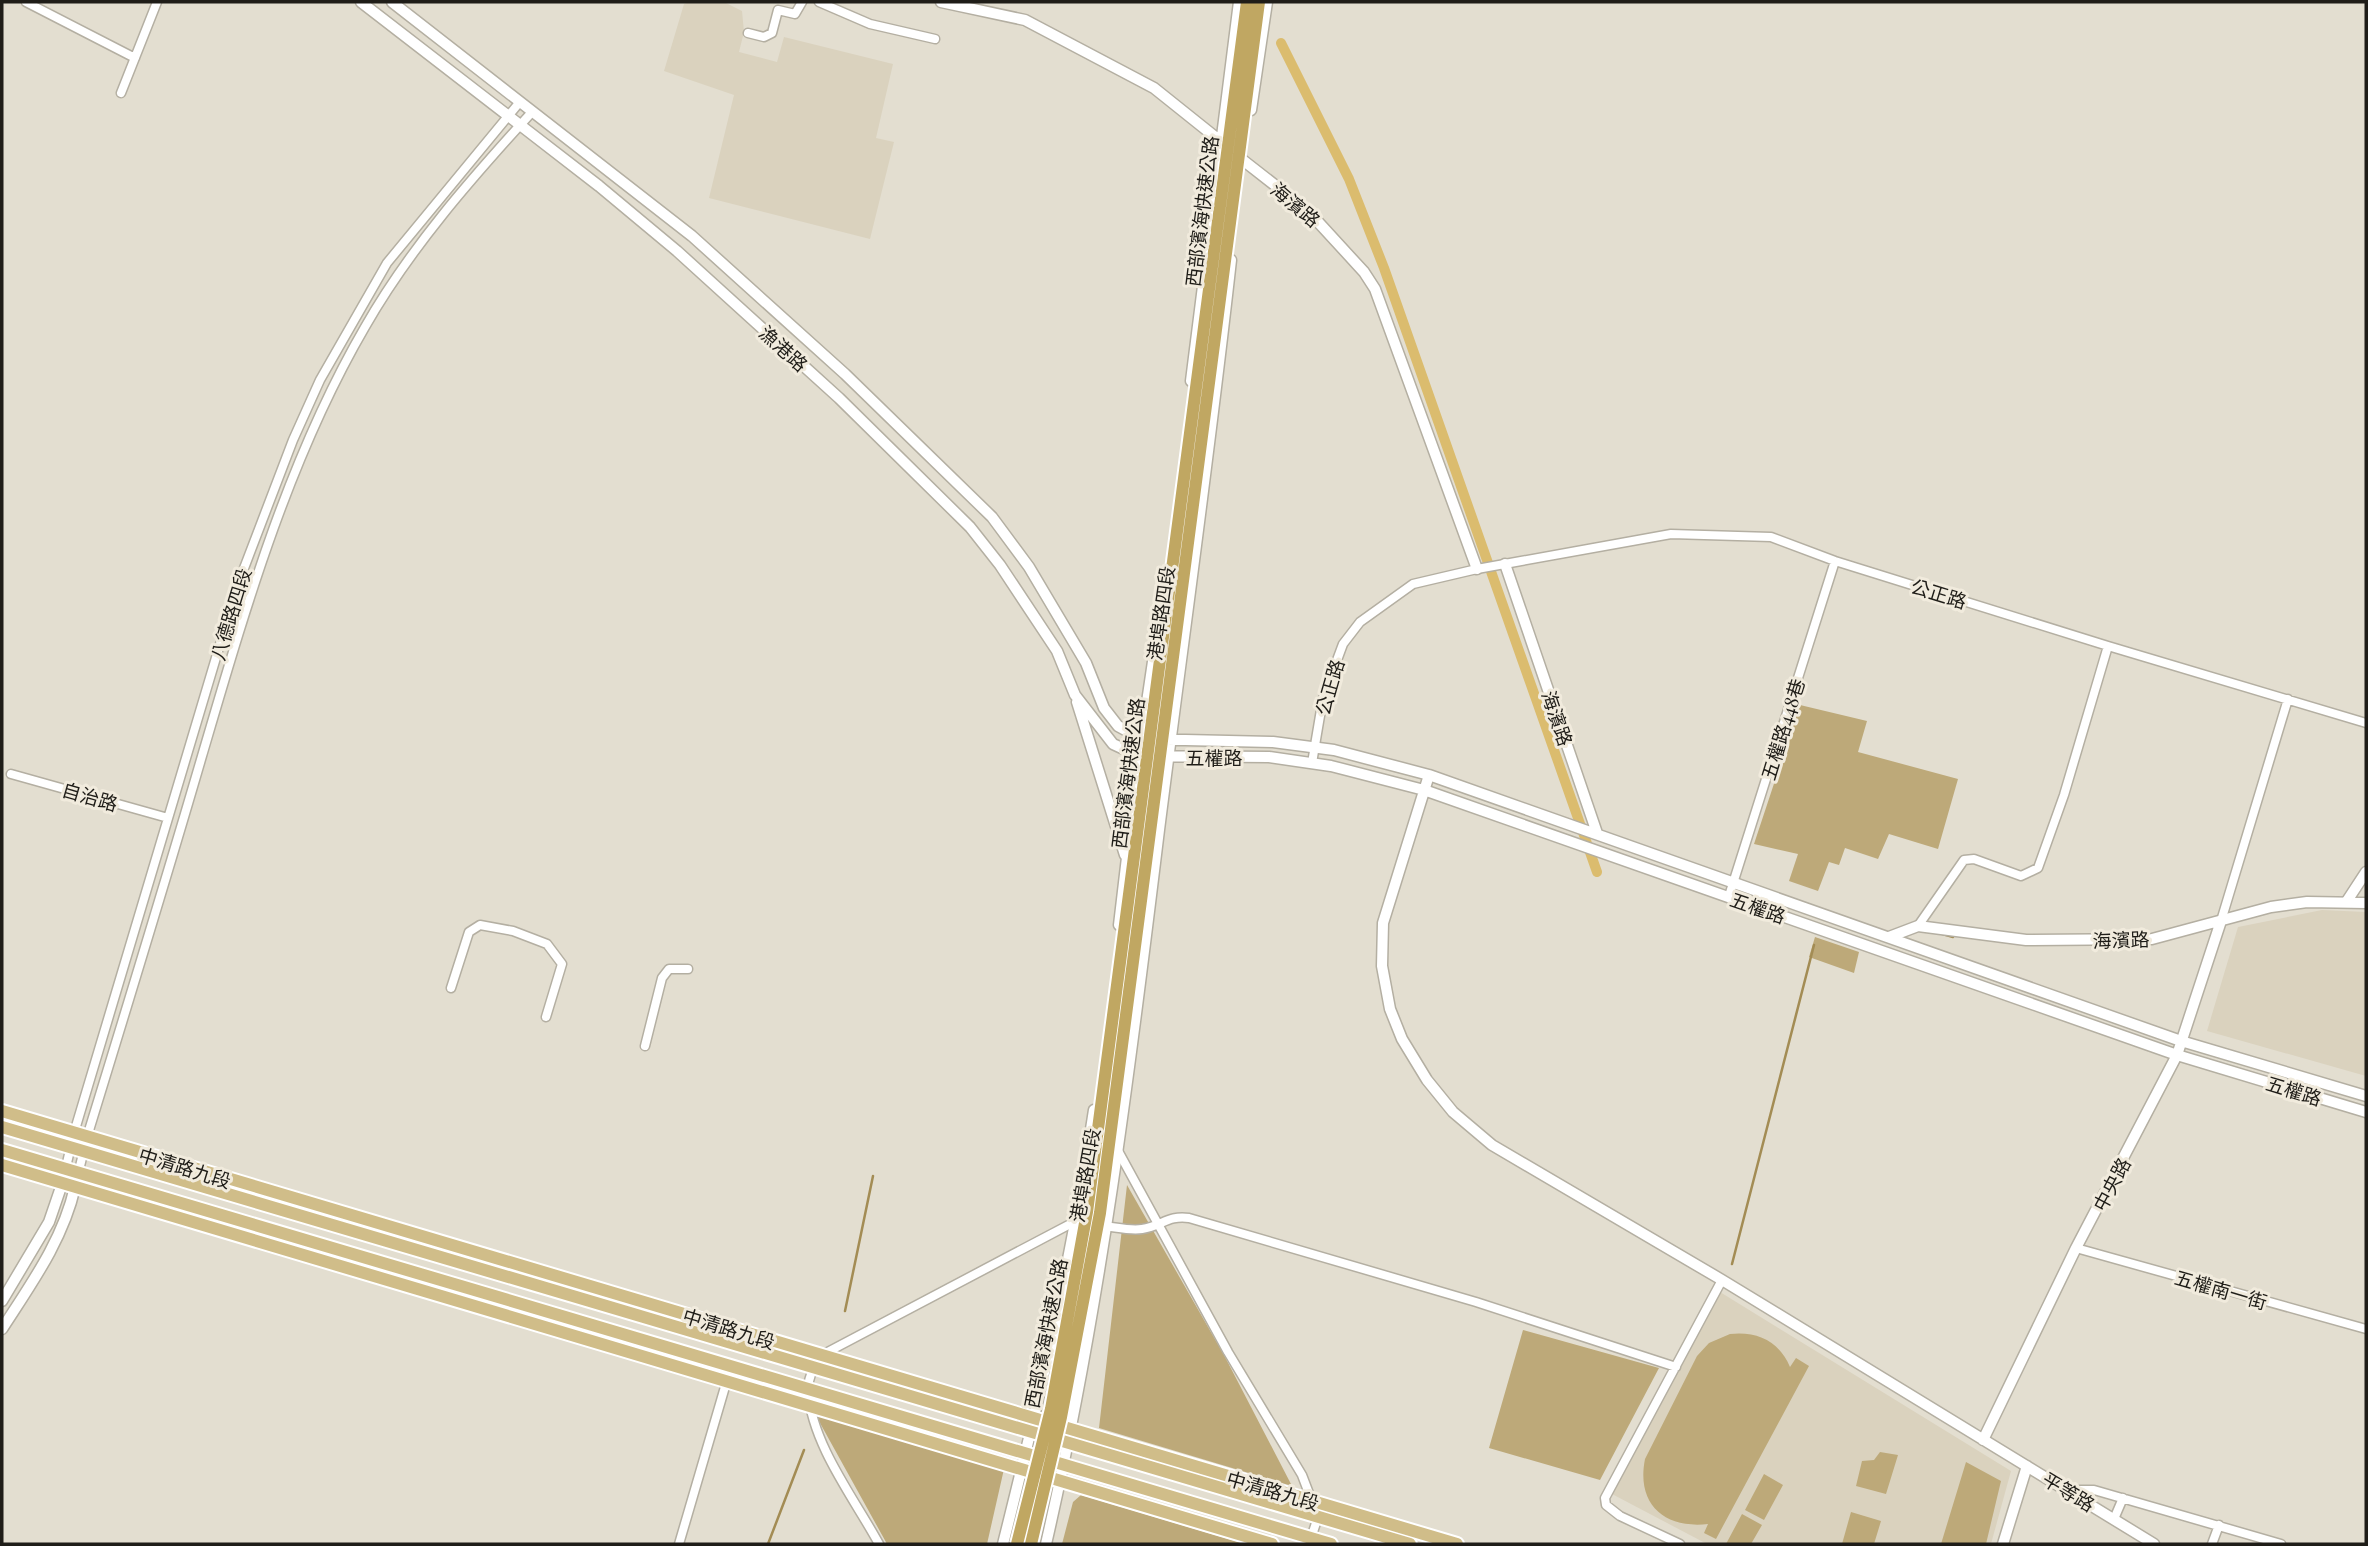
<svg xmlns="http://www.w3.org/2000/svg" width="2368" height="1546" viewBox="0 0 2368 1546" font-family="'Playfair Display','Noto Sans TC',serif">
<rect width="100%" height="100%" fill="#e3ded0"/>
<path fill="#dad2be" d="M 690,2 L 724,2 L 742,11 L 744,32 L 739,52 L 777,62 L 784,37 L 893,64 L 876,138 L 894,142 L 870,239 L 709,198 L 734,95 L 664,71 L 684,4 Z
M 2322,910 L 2366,912 L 2366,1076 L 2207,1031 L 2238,927 Z
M 1720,1292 L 2011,1471 L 1991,1544 L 1707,1544 L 1612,1494 Z"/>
<path fill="#bda979" d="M 1800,705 L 1867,721 L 1858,752 L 1958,779 L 1938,849 L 1889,834 L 1878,859 L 1845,848 L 1839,865 L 1829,862 L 1818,891 L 1789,881 L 1798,854 L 1754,844 Z
M 1815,937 L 1859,952 L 1854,973 L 1809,957 Z
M 1127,1185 L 1224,1355 L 1292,1486 L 1099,1428 Z
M 1523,1330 L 1659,1368 L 1600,1480 L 1489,1448 Z
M 1730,1334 C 1757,1331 1779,1341 1790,1367 L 1796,1358 L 1809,1366 L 1716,1539 L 1704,1533 L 1708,1524 C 1664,1529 1636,1504 1645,1459 L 1697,1356 L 1709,1343 Z
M 815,1414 L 1004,1469 L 987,1544 L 887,1544 Z
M 1880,1452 L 1898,1455 L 1886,1494 L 1856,1486 L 1862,1461 L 1874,1460 Z
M 1966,1462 L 2001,1481 L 1986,1544 L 1941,1544 Z
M 1764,1474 L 1783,1485 L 1764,1520 L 1745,1510 Z
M 1081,1495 L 1245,1544 L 1062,1544 L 1073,1502 Z
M 1851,1512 L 1881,1521 L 1874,1544 L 1842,1544 Z
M 1742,1514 L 1762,1525 L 1751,1544 L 1726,1544 Z"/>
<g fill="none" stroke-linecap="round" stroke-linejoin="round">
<path stroke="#a38c54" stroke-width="2.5" d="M 1939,933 L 1953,937
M 1732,1264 L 1814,945
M 845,1311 L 873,1176
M 768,1544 L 804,1450"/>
<path stroke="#dbbc6e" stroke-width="10" d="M 1281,43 L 1349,179 L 1384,268 L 1597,872"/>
<g stroke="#b4afa2" stroke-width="11">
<path id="minor" d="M 26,2 L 135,58
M 819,2 L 870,24 L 935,39
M 748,33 L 764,37 L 772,33 L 778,10 L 795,14 L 802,2
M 121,93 L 157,2
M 1312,763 L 1323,698 L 1343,644 L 1360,622 L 1413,584 L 1477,569 L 1671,534 L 1771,537 L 1835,561 L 2108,646 L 2366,723
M 11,774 L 168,818
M 1729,896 L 1835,561
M 2221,921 L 2288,699
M 1918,926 L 1964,860 L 1974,859 L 2021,876 L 2038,868 L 2064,795 L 2108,646
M 451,988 L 469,932 L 480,925 L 513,931 L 547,944 L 562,964 L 546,1017
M 645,1046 L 662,978 L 669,969 L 688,969
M 1117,1149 L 1228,1352 L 1302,1475 L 1318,1517 L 1309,1544
M 62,1184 L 74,1133 L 238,584 L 293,440 L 320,380 L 387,263 L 519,103
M 75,1187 L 87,1137 C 126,1010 165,883 202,756 C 245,610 288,459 365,327 C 410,248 471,179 532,112
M 1103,1226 C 1115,1227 1130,1231 1142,1229 C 1162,1226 1168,1215 1189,1218 L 1476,1302 L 1676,1367
M 2076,1248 L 2366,1329
M 2068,1490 L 2094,1490 L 2281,1544
M 2114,1519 L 2123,1498
M 679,1544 L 727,1380
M 879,1544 C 854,1498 813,1446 808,1392 C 807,1380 814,1366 820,1356 L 1076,1221
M 1680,1544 L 1620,1516 L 1606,1505 L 1605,1498 L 1722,1280
M 2212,1544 L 2219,1525"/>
</g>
<g stroke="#b4afa2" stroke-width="13">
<path id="tertiary" d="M 361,2 L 599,186 L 677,251 L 839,398 L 970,527 L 1000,565 L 1057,651 L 1075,695 L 1113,744 L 1139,756 L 1269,757 L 1331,766 L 1424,790 L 2177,1055 L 2366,1112
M 392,2 L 692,236 L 845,374 L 992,517 L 1029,567 L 1086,663 L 1104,708 L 1118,726 L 1142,739 L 1273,742 L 1334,750 L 1429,775 L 2181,1041 L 2366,1096
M 941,2 L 1025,20 L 1154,88 L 1224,144
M 1251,110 L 1267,2
M 1235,154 L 1308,211 L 1364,272 L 1375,289 L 1477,569
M 1191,381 L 1239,2
M 1505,564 L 1597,833
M 1077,702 L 1125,855
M 1429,775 L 1383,923 L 1382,966 L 1390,1009 L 1402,1039 L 1427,1080 L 1453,1112 L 1492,1145 L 1722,1280 L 2154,1544
M 2347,901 L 2366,872
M 1119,925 L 1139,756 L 1159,621
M 1889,937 L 1918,926 L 2026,940 L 2152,939 L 2271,907 L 2307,902 L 2366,903
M 2,1301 L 49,1222 L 62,1184
M 2,1329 C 31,1284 63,1240 75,1187
M 1983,1440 L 2076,1248 L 2177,1055 L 2221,921
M 1003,1544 C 1039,1401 1072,1257 1094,1110
M 1046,1544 C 1100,1309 1130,1069 1159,830 C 1183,640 1210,450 1231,260
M 2003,1544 L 2027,1466"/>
</g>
<g stroke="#fff" stroke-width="16">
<path id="primary" d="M 2,1111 L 1457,1544
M 2,1127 L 1410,1544
M 2,1150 L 1331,1544
M 2,1165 L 1272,1544"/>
</g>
<use href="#minor" stroke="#fff" stroke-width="8"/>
<use href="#tertiary" stroke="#fff" stroke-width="10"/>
<use href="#primary" stroke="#d0bd89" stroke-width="12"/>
<g stroke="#fff" stroke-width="16" stroke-linecap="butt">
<path id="trunk-bridge" d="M 1017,1544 L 1051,1409 L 1087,1212 L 1247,2
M 1031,1544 L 1061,1417 L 1100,1213 L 1259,2"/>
</g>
<use href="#trunk-bridge" stroke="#c0a762" stroke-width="12"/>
</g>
<g text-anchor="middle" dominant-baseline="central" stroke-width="6" stroke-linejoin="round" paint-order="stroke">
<g font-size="19" fill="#1f1d18" stroke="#f1ebdd">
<text transform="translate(1296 204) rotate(40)">海濱路</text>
<text transform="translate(1201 211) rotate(-83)">西部濱海快速公路</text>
<text transform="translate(784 348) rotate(42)">漁港路</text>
<text transform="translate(1939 593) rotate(17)">公正路</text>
<text transform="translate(1160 613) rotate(-82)">港埠路四段</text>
<text transform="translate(230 614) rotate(-73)">八德路四段</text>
<text transform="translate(1329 687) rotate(-74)">公正路</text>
<text transform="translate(1558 718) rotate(71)">海濱路</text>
<text transform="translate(1782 729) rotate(-73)">五權路448巷</text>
<text x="1214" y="757">五權路</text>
<text transform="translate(1127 773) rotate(-83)">西部濱海快速公路</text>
<text transform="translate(90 796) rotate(16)">自治路</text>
<text transform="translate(1758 907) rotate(19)">五權路</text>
<text transform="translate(2121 939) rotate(-2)">海濱路</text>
<text transform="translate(2294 1090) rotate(17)">五權路</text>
<text transform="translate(185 1167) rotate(17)">中清路九段</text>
<text transform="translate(1084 1175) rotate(-80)">港埠路四段</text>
<text transform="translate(2111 1184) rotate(-62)">中央路</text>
<text transform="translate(2221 1289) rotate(16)">五權南一街</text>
<text transform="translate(729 1328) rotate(17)">中清路九段</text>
<text transform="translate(1045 1333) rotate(-79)">西部濱海快速公路</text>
<text transform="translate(1273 1490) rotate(16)">中清路九段</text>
<text transform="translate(2069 1491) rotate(31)">平等路</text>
</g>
</g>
<rect width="2368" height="1546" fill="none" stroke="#1f1d18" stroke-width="7"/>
</svg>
